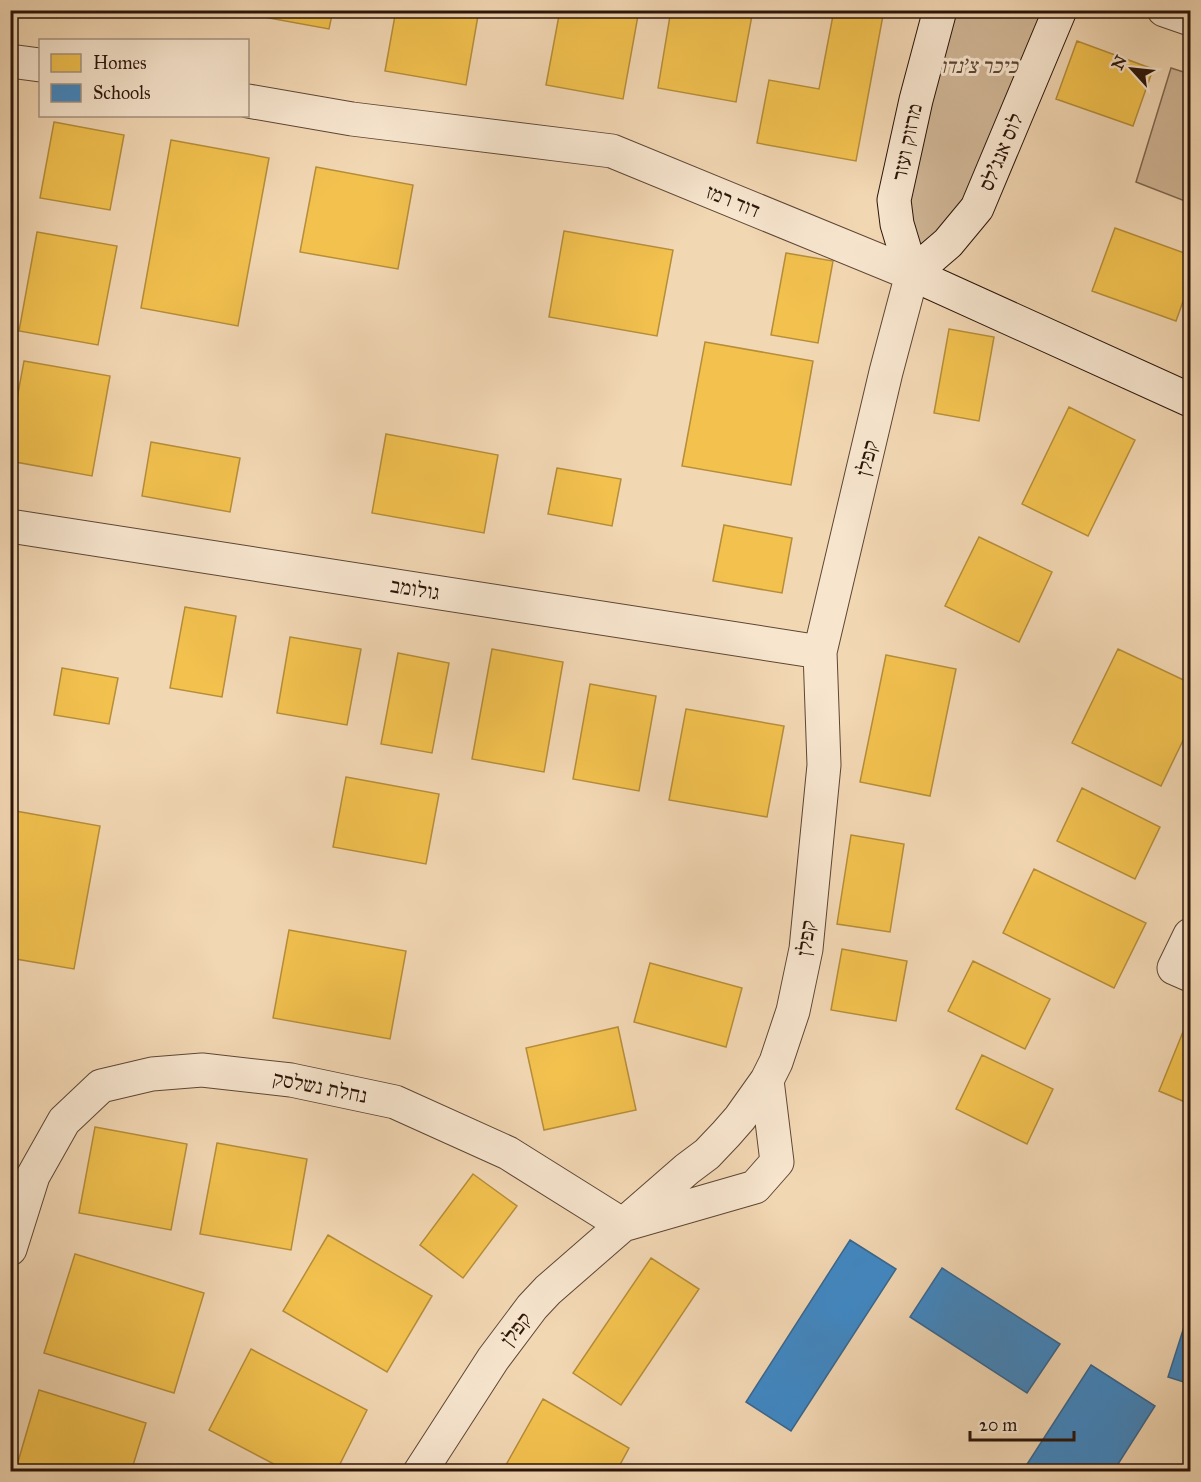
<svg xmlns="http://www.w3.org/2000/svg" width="1201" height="1482" viewBox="0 0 1201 1482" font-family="'IM FELL Great Primer','Frank Ruhl Libre',serif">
<rect width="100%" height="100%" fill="#f2d7b3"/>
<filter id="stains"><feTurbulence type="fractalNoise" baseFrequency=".00333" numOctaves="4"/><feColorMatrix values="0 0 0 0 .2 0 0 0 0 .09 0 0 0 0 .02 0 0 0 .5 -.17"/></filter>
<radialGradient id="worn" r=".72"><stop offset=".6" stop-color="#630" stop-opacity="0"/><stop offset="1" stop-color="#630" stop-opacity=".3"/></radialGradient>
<path fill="#d0b696" stroke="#7e6650" stroke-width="1.5" d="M 940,11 L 1060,11 L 977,208 L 912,274 L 904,151 Z
M 1171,68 L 1190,74 L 1190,203 L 1136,182 Z"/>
<path fill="#f2c14e" stroke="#b68d39" stroke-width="1.5" d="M 242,10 L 333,10 L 329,29 L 242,13 Z
M 396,10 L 479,10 L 466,85 L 385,71 Z
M 560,10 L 639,10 L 623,99 L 546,85 Z
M 671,10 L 753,10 L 736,102 L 658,88 Z
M 834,10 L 884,10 L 856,161 L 757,143 L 769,80 L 819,89 Z
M 1077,41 L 1153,69 L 1133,126 L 1056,99 Z
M 54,122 L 124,135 L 110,210 L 40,198 Z
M 171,140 L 269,158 L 238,326 L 141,308 Z
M 316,167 L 413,185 L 398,269 L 300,252 Z
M 1115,228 L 1190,255 L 1190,282 L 1176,321 L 1092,291 Z
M 564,231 L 673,250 L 657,336 L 549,317 Z
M 37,232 L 117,246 L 98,345 L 19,331 Z
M 786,253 L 833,261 L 818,343 L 771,335 Z
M 949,329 L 994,337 L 979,421 L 934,413 Z
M 705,342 L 813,361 L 791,485 L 682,466 Z
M 24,361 L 110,376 L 92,476 L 10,461 L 10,436 Z
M 1069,407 L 1135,440 L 1088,536 L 1022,504 Z
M 386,434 L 498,455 L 484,533 L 372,513 Z
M 151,442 L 240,458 L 230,512 L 142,496 Z
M 557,468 L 621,479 L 612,526 L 548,514 Z
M 724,525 L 792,538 L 782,593 L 713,581 Z
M 979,537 L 1052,572 L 1019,642 L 945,606 Z
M 10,575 L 17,577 L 10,615 Z
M 185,607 L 236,616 L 222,697 L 170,688 Z
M 290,637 L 361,649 L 347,725 L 277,713 Z
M 492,649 L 563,662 L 544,772 L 472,759 Z
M 1118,649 L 1190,683 L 1190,726 L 1161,786 L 1072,743 Z
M 398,653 L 449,663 L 432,753 L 381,744 Z
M 886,655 L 956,669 L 930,796 L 860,782 Z
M 62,668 L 118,678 L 109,724 L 54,715 Z
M 590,684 L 656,696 L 639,791 L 573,779 Z
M 686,709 L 784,726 L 767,817 L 669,800 Z
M 346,777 L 439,794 L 426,864 L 333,847 Z
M 1082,788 L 1160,827 L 1135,879 L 1057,841 Z
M 10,810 L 100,826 L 74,969 L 10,958 Z
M 851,835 L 904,844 L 890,932 L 837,924 Z
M 1034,869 L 1146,923 L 1114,988 L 1003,933 Z
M 289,930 L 406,951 L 390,1039 L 273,1018 Z
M 842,949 L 907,961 L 896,1021 L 831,1010 Z
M 973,961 L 1050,999 L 1025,1049 L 948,1011 Z
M 650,963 L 742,988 L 726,1047 L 634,1022 Z
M 618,1027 L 636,1110 L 544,1130 L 526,1048 Z
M 1185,1027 L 1190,1029 L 1190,1104 L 1159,1091 Z
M 982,1055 L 1053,1089 L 1027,1144 L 956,1109 Z
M 95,1127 L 187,1144 L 171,1230 L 79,1213 Z
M 217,1143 L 307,1159 L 291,1250 L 200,1234 Z
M 473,1174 L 517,1206 L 463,1278 L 420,1245 Z
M 328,1235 L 432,1296 L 387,1372 L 283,1311 Z
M 75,1254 L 204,1293 L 174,1393 L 44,1353 Z
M 651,1258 L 699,1289 L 621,1405 L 573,1373 Z
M 251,1349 L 367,1410 L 336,1472 L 289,1472 L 209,1430 Z
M 39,1390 L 146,1423 L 131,1472 L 15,1472 Z
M 543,1399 L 629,1448 L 616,1472 L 502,1472 Z"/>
<path fill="#3f88c5" stroke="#39668d" stroke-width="1.5" d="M 850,1240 L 896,1269 L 791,1431 L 746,1402 Z
M 942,1268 L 1060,1344 L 1027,1393 L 910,1317 Z
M 1184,1327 L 1190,1329 L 1190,1384 L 1168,1377 Z
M 1091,1365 L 1155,1406 L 1113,1472 L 1022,1472 Z"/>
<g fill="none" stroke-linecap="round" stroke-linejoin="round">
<g stroke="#5d4634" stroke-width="35">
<path id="street" d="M 1164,10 L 1190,19
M 10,61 L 40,65
M 248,101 L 352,119 L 612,151 L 912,274 L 886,372 L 820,652 L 824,765 L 806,949 L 793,1011 L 776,1062 L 767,1080 L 740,1118 L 726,1134 L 707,1154 L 687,1169 L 548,1290 L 532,1307 L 493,1359 L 420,1472
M 10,526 L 820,652
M 1190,935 L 1174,968 L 1190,975
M 10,1249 L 33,1176 L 64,1121 L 101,1086 L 152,1074 L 202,1070 L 291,1080 L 395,1102 L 508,1153 L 623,1225 L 755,1187 L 777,1162 L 767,1080"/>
</g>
<g stroke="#2b1509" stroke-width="35">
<path id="secondary" d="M 912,274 L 948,243 L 977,208 L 1060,10
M 912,274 L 1190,400
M 912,274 L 897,224 L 894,200 L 916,100 L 940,10"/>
</g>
<use href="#street" stroke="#f7e5ce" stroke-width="33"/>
<use href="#secondary" stroke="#f7e5ce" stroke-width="33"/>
</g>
<g text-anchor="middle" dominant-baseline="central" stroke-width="6" stroke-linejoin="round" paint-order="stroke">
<g font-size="21" font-style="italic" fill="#5d4533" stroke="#f7e5ce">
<text x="979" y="66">כיכר צ'נדו</text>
</g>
<g font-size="21" fill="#2b1509" stroke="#f7e5ce">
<text transform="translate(907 142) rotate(-78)">מרזוק ועזר</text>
<text transform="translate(1001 152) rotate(-67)">לוס אנג'לס</text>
<text transform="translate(733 201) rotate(22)">דוד רמז</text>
<text transform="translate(867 458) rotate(-76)">קפלן</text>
<text transform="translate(415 589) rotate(9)">גולומב</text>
<text transform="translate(806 938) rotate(-82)">קפלן</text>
<text transform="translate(320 1087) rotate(11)">נחלת נשלסק</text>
<text transform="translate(516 1329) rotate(-53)">קפלן</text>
</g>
</g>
<rect width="1201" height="1482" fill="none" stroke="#f2d7b3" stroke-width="36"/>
<rect x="12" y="12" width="1177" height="1458" fill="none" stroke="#2b1509" stroke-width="3"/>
<rect x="18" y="18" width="1165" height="1446" fill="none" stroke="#2b1509" stroke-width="1.5"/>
<rect x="39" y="39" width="210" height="78" fill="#f7e5ce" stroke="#a5927f" stroke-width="1.5"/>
<rect x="51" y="54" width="30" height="18" fill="#f2c14e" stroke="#a5927f" stroke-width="1.5"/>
<text x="93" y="69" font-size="18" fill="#2b1509">Homes</text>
<rect x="51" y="84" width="30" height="18" fill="#3f88c5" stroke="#a5927f" stroke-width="1.5"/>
<text x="93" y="99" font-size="18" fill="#2b1509">Schools</text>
<g transform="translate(1132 69) rotate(297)" stroke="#f7e5ce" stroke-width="4.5" paint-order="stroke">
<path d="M0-4.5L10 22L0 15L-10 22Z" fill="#2b1509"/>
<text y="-9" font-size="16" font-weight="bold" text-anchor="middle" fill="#2b1509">N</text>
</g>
<path d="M970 1431v9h104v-9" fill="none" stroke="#2b1509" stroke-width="3"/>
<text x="979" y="1431" font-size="18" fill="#2b1509" stroke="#f7e5ce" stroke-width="4.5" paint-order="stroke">20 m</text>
<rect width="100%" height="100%" filter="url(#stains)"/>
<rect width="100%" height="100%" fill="url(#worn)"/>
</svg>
